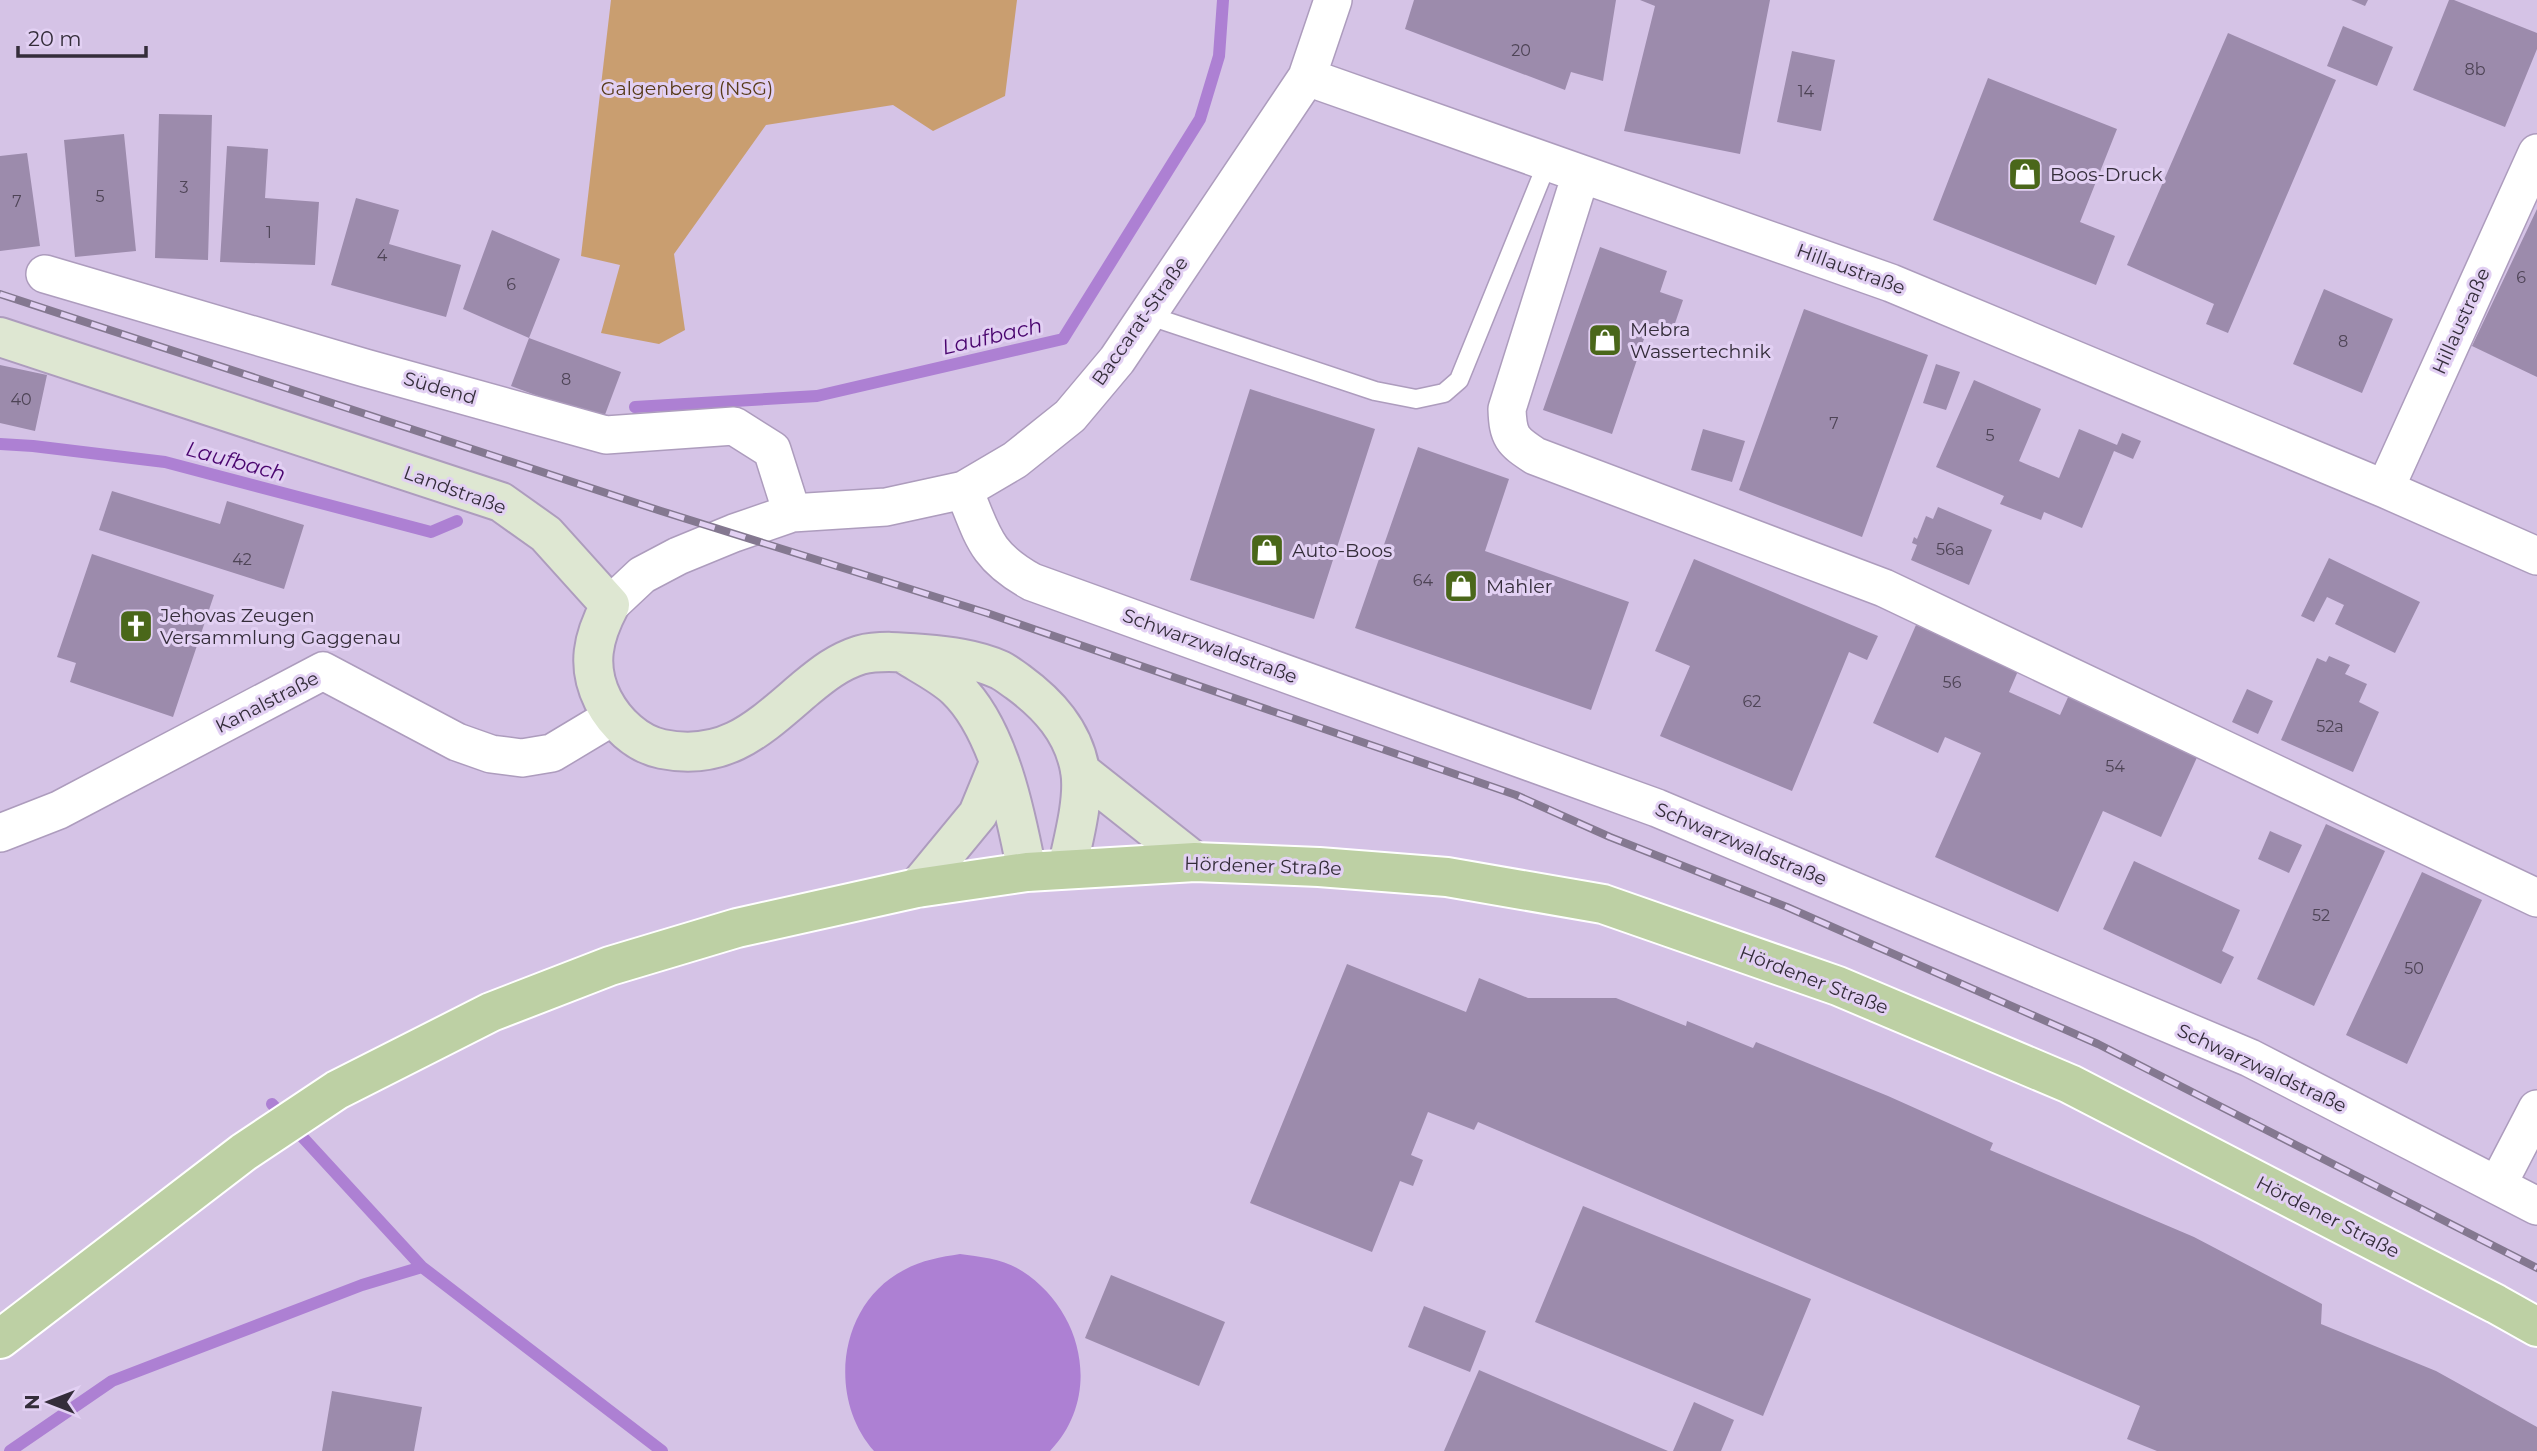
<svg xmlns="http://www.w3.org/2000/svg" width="2537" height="1451" viewBox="0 0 2537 1451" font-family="Montserrat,sans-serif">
<rect width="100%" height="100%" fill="#d5c3e6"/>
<path fill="#c99e70" d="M 611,0 L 1017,0 L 1005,96 L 933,131 L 893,105 L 766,125 L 674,254 L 685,330 L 659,344 L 601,333 L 620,265 L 581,256 Z"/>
<path fill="#ad80d3" d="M 960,1254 C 981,1257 1004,1259 1022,1271 C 1083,1310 1103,1396 1050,1451 L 874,1451 C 827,1398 838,1304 904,1270 C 922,1260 941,1257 960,1254 Z"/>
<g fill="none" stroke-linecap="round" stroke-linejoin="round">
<path stroke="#ad80d3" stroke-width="12" d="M 635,407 L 817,396 L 1063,339 L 1200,119 L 1219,56 L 1223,0
M 0,444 L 33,446 L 165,462 L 431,532 L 457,521
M 272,1104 L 422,1267
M 10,1451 L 112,1381 L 362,1285 L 422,1267 L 662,1451"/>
</g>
<path fill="#9c8bac" d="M 1414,0 L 1616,0 L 1603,81 L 1571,72 L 1565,90 L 1405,29 Z
M 1640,0 L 1770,0 L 1740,154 L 1624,131 L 1655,6 Z
M 2351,0 L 2368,0 L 2365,6 Z
M 2449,0 L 2454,0 L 2537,33 L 2537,49 L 2505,127 L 2413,90 Z
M 2343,26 L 2393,47 L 2377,86 L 2327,66 Z
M 2228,33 L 2336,80 L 2228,333 L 2206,324 L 2214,304 L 2127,265 Z
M 1792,51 L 1835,60 L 1821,131 L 1777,122 Z
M 1988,78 L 2117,129 L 2080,222 L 2115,236 L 2096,285 L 1933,220 Z
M 159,114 L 212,115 L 208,260 L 155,258 Z
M 124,134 L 136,251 L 75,257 L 64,140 Z
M 227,146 L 268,149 L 265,198 L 319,202 L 315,265 L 220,262 Z
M 27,153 L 40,246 L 0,251 L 0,156 Z
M 356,198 L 399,210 L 389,244 L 461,265 L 446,317 L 331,285 Z
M 2537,209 L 2537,377 L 2472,346 Z
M 492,230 L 560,259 L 529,338 L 463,309 Z
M 1600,247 L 1667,271 L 1660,292 L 1683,300 L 1672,332 L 1649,324 L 1612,434 L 1543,410 Z
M 2324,289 L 2393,319 L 2362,393 L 2293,364 Z
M 1804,309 L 1928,355 L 1862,537 L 1739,490 Z
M 529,338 L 621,372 L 603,420 L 511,386 Z
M 1936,364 L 1960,372 L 1946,410 L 1923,403 Z
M 0,365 L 47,375 L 35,431 L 0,423 Z
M 1974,380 L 2041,409 L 2019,461 L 2059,478 L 2079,429 L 2117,445 L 2122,433 L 2141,441 L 2133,459 L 2114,451 L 2082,528 L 2044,512 L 2041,520 L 2000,504 L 2004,496 L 1936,467 Z
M 1250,389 L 1375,429 L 1314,619 L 1190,580 Z
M 1703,429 L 1745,441 L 1732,482 L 1691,470 Z
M 1418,447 L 1509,479 L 1485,551 L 1629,602 L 1591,710 L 1355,628 Z
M 112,491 L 220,524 L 227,501 L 304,525 L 284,589 L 99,530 Z
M 1938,507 L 1992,530 L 1969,585 L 1911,560 L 1917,545 L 1912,543 L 1914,537 L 1917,539 L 1926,516 L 1933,519 Z
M 92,554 L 214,595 L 173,717 L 70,682 L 76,663 L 57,657 Z
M 2329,558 L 2420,602 L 2395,653 L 2335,624 L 2344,605 L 2327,597 L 2314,622 L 2301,616 Z
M 1694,559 L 1878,636 L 1867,660 L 1849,652 L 1792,791 L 1660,736 L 1690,666 L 1655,651 Z
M 1916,625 L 2018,671 L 2009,692 L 2060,715 L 2069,695 L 2199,753 L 2161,837 L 2103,811 L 2058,912 L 1935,857 L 1981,753 L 1945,737 L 1938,753 L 1873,723 Z
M 2329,656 L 2350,665 L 2345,674 L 2367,684 L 2359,702 L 2379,712 L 2353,772 L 2281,740 L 2317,658 L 2326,662 Z
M 2247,689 L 2273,701 L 2258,734 L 2232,722 Z
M 2326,824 L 2385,851 L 2314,1006 L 2257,979 Z
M 2270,831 L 2302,845 L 2289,873 L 2258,859 Z
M 2134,861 L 2240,910 L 2222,951 L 2234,957 L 2221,984 L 2103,929 Z
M 2422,872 L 2482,900 L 2407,1064 L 2346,1035 Z
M 1347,964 L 1466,1012 L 1479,978 L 1528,998 L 1616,998 L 1686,1026 L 1687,1021 L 1753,1048 L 1756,1042 L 1888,1096 L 1993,1143 L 1990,1150 L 2194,1237 L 2322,1304 L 2321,1324 L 2436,1371 L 2537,1427 L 2537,1451 L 2157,1451 L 2127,1439 L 2140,1406 L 1478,1122 L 1474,1130 L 1428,1112 L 1411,1155 L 1423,1160 L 1413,1186 L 1400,1181 L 1372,1252 L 1250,1203 Z
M 1583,1206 L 1811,1299 L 1763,1416 L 1535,1322 Z
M 1111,1275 L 1225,1322 L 1199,1386 L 1085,1338 Z
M 1424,1306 L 1486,1331 L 1470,1372 L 1408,1347 Z
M 1479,1370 L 1668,1451 L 1444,1451 Z
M 332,1391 L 422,1407 L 414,1451 L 322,1451 Z
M 1694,1402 L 1734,1420 L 1721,1451 L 1673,1451 Z"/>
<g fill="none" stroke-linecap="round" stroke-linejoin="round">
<g stroke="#ad9cbd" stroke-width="21">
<path id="lane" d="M 1147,315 L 1375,391 L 1416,399 L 1444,393 L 1459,380 L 1548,161"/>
</g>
<g stroke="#ad9cbd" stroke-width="40">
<path id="street" d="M 1307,77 L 1891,283 L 2385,489 L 2537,556
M 1581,174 L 1507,409 C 1508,437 1512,441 1535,456 L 1884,588 L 2537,898
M 45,274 L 365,368 L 606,435 L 734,426 L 772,450 L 792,513
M 2385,489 L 2537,153
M 964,490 C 983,536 985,556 1032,582 L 1657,808 L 2250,1058 L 2537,1206
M 610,605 L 642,575 L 678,556 L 734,533 L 792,513 L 886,507 L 964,490 L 1015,460 L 1070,416 L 1117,360 L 1307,77 L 1333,0
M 0,833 L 59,810 L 323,671 L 457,742 L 491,754 L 522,758 L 552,753 L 612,717
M 2498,1184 L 2537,1109"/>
</g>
<g stroke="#ad9cbd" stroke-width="42">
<path id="secondary" d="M 0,337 L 501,502 L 546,534 L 610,605 C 593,637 586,666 603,700 C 615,723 637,744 662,749 C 727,762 760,727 806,688 C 823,674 838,662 860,655 C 879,650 903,652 923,654 C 948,656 976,659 1000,670 C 1006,673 1012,678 1018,682 C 1048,704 1073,731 1080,770 C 1085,798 1073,841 1067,869
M 906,655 C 922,665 942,675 956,688 C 999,729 1016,815 1027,872
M 1080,771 L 1195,862
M 917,888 L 978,814 L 999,763"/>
</g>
<g stroke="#fff" stroke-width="42">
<path id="primary" d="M 0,1339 L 244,1152 L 337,1090 L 491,1012 L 610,966 L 737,928 L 917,888 L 1027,872 L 1195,862 L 1319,867 L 1447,877 L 1603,904 L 1838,986 L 2070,1084 L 2496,1304 L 2537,1327"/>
</g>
<use href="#lane" stroke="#fff" stroke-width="18"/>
<use href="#street" stroke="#fff" stroke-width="37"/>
<use href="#secondary" stroke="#dee7d2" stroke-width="38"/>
<use href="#primary" stroke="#bdd0a4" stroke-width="38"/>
<g stroke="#847890" stroke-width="8">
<path id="rail" d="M 0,294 L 661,511 L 987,613 L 1516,795 L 1610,837 L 1787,907 L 2098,1044 L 2537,1268"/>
</g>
<use href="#rail" stroke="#e2d0f3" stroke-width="5" stroke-dasharray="16" stroke-linecap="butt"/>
</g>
<defs>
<g id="shop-square" transform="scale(1.75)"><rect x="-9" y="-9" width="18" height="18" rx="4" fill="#4a671a" stroke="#e2d0f3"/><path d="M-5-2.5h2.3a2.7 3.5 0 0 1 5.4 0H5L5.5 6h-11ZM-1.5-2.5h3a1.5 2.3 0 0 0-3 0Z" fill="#fff"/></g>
<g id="church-square" transform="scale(1.75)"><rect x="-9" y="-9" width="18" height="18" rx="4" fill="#4a671a" stroke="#e2d0f3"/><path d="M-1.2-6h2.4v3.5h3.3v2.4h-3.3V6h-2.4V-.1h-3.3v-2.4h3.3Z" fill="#fff"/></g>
</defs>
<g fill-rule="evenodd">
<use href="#shop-square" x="2025" y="174"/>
<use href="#shop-square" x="1605" y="340"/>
<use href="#shop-square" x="1267" y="550"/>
<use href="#shop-square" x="1461" y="586"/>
<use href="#church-square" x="136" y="626"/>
</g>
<g text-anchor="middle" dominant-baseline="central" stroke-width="6" stroke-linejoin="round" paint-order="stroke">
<g font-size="16" fill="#4e4456">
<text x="1521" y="50">20</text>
<text x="2475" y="69">8b</text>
<text x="1806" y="91">14</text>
<text x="184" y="187">3</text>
<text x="100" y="196">5</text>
<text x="17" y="201">7</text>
<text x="269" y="232">1</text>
<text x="382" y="255">4</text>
<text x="2521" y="277">6</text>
<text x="511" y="284">6</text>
<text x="2343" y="341">8</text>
<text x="566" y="379">8</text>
<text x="21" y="399">40</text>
<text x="1834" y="423">7</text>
<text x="1990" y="435">5</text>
<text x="1950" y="549">56a</text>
<text x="242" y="559">42</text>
<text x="1423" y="580">64</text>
<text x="1952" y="682">56</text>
<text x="1752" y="701">62</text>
<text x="2330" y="726">52a</text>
<text x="2115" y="766">54</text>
<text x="2321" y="915">52</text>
<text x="2414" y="968">50</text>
</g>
<g font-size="19" fill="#573a18" stroke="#e2d0f3">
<text x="687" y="88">Galgenberg (NSG)</text>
</g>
<g font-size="19" fill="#342d3a" stroke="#e2d0f3" text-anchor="start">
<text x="2050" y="174">Boos-Druck</text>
<text x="1630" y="329">Mebra<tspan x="1630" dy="22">Wassertechnik</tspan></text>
<text x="1292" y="550">Auto-Boos</text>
<text x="1486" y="586">Mahler</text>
<text x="160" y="615">Jehovas Zeugen<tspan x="160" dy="22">Versammlung Gaggenau</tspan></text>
</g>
<g font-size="19" fill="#342d3a" stroke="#e2d0f3">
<text transform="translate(1851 269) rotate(20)">Hillaustraße</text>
<text transform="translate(1140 321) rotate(-55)">Baccarat-Straße</text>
<text transform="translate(2461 321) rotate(-66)">Hillaustraße</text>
<text transform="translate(440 388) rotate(16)">Südend</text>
<text transform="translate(455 490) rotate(20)">Landstraße</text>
<text transform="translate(1210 646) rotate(20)">Schwarzwaldstraße</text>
<text transform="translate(267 702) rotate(-27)">Kanalstraße</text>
<text transform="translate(1741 844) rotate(23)">Schwarzwaldstraße</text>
<text transform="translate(1263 866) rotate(2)">Hördener Straße</text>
<text transform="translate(1814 980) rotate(21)">Hördener Straße</text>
<text transform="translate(2262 1068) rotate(25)">Schwarzwaldstraße</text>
<text transform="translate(2328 1217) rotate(27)">Hördener Straße</text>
</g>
<g font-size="21" font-style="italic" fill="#49046e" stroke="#e2d0f3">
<text transform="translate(992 336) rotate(-13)">Laufbach</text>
<text transform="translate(236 461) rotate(15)">Laufbach</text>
</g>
</g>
<g transform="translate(49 1402) rotate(270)" stroke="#e2d0f3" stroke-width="5" paint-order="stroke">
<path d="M0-5L12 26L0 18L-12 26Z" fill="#342d3a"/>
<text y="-10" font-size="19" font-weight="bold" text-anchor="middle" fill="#342d3a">N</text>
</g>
<path d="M18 46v10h128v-10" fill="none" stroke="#342d3a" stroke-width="3.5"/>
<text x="28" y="46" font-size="21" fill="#342d3a" stroke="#e2d0f3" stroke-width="5" paint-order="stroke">20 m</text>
</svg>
